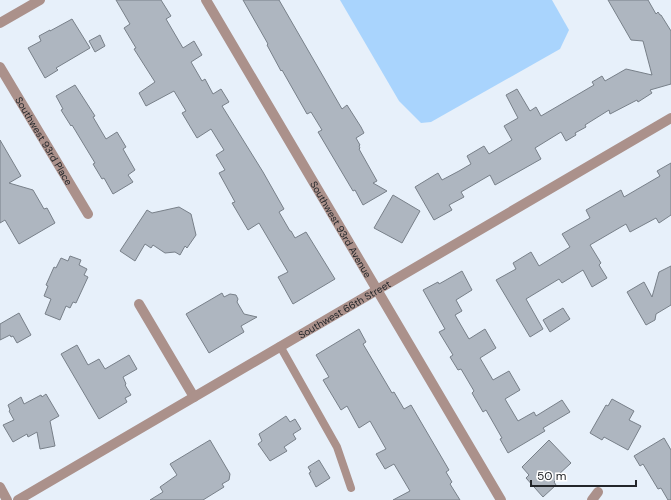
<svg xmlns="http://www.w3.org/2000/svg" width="671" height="500" viewBox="0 0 671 500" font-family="'DM Sans',sans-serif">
<rect width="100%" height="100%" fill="#e7f0fa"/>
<path fill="#a9d4fd" d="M 340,0 L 552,0 L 569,30 L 560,49 L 431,122 L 421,123 L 399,101 Z"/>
<path fill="#aeb6c0" stroke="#788089" d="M 116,0 L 161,0 L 171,16 L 166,19 L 183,48 L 194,41 L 202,55 L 191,62 L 202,81 L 205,79 L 213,94 L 221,89 L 229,102 L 222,106 L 263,172 L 284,209 L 279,212 L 290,231 L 291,231 L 295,238 L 306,232 L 335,279 L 293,304 L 278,277 L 288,272 L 259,223 L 248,230 L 232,203 L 235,202 L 219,173 L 225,170 L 216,155 L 224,150 L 211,129 L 197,138 L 182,113 L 186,111 L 174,91 L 146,106 L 139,93 L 155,82 L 134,49 L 136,48 L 124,28 L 130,24 Z
M 243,0 L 279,0 L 342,109 L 347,105 L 361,127 L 364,133 L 356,138 L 360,145 L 359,146 L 360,148 L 359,149 L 377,181 L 373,183 L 387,191 L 363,205 L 355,190 L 353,191 L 318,132 L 322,130 L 311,112 L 307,114 L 282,70 L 281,71 L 267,45 L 268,44 Z
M 608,0 L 648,0 L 656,14 L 658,12 L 660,15 L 661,15 L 671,31 L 671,84 L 650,90 L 652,93 L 638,102 L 637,100 L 610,114 L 609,110 L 585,125 L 586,127 L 575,133 L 576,135 L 566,141 L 561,132 L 535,148 L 541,159 L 495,185 L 490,175 L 461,192 L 464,197 L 449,205 L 452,210 L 434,220 L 415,187 L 438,173 L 442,180 L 459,171 L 471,164 L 467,156 L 484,146 L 489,154 L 512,140 L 504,126 L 518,118 L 506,95 L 517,89 L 530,111 L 536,107 L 541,116 L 594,85 L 592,82 L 602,76 L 605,81 L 626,69 L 652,75 L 643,41 L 631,40 Z
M 72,19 L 90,48 L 56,68 L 58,70 L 45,78 L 28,48 L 41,41 L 39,36 L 50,30 L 50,31 Z
M 100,35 L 105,46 L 95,52 L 89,41 Z
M 75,85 L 95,116 L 93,117 L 106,139 L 117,132 L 126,147 L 123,149 L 135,170 L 128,175 L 133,182 L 113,194 L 104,178 L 102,179 L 93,164 L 95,163 L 72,125 L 71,126 L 61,110 L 63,109 L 56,96 Z
M 0,140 L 21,176 L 9,183 L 33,190 L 44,209 L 47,208 L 55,223 L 19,244 L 5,220 L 0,223 Z
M 671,163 L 671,215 L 659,223 L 656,218 L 630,232 L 626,224 L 590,245 L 601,263 L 599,265 L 607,278 L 592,287 L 583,270 L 562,283 L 559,279 L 526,299 L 543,329 L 530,337 L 496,280 L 516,269 L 513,263 L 531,252 L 539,266 L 570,247 L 562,234 L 590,218 L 586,210 L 621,190 L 624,197 L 660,176 L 657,171 Z
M 393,195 L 420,211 L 402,243 L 374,228 Z
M 179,207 L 191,214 L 196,235 L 187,248 L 185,246 L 180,255 L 175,252 L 165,253 L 153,245 L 151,248 L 145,244 L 135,261 L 120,251 L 147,210 L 152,213 Z
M 70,256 L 81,260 L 79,265 L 87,269 L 84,275 L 88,277 L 76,303 L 73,302 L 70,308 L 66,306 L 60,320 L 45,314 L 51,299 L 44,296 L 48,286 L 46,285 L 54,267 L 56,268 L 61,258 L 68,261 Z
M 671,266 L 671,305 L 656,314 L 655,320 L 646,325 L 627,292 L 644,282 L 652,297 L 659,272 Z
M 462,271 L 472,290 L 456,300 L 462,311 L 455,315 L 469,339 L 485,329 L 496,348 L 480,358 L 493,380 L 509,371 L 520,390 L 505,399 L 518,421 L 534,412 L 536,416 L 562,400 L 570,412 L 543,428 L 545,431 L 508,453 L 500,439 L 502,438 L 486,410 L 483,412 L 472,393 L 474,391 L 461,369 L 458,370 L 450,357 L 453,355 L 439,332 L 445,329 L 423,290 L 438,282 L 439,284 Z
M 222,293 L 224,297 L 230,294 L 236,295 L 238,299 L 237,302 L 244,314 L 257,317 L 241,326 L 244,332 L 209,353 L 186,314 Z
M 563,308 L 570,319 L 550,332 L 543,320 Z
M 19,313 L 31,335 L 17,343 L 13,336 L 11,337 L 10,335 L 0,340 L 0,324 Z
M 359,329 L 366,342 L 363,344 L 392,393 L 394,392 L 404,409 L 411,405 L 449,470 L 446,472 L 452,482 L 450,484 L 460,500 L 393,500 L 410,491 L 394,464 L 385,469 L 376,454 L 386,449 L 370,421 L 359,428 L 347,406 L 341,410 L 323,380 L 329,377 L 316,355 Z
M 77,345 L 88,365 L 99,359 L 105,369 L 129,355 L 137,369 L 123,377 L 126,384 L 125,385 L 131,395 L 125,398 L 127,402 L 99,419 L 61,354 Z
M 46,394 L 59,416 L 50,421 L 55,446 L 40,449 L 37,432 L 28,437 L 27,434 L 13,442 L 3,425 L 14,420 L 9,411 L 10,410 L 8,405 L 21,397 L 24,404 L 41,395 L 42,397 Z
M 612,399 L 634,411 L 629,420 L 641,426 L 628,450 L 604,437 L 602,440 L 590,433 L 606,405 L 608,406 Z
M 286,416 L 290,422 L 295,419 L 301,429 L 293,434 L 296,439 L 284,447 L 287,451 L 270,461 L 258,444 L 262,441 L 259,434 Z
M 664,438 L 671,450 L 671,500 L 668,500 L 661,488 L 658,489 L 643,464 L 640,466 L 634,456 Z
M 210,440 L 230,474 L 229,480 L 222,484 L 224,487 L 203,500 L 150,500 L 163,492 L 160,487 L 177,475 L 170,464 Z
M 549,440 L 571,463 L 557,476 L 559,477 L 554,482 L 556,485 L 543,497 L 526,478 L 529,475 L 522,467 Z
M 319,460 L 330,478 L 316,487 L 309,473 L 311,472 L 308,467 Z"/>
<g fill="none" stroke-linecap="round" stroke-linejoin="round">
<path stroke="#ab918b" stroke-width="8" d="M 280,346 L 337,447 L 351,488"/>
<g stroke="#ab918b" stroke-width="10">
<path id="s1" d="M 206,0 L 501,500"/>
<path id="s2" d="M 0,67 L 88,214"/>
<path d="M 139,304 L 194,397"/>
<path d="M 0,487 L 7,500"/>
<path id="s3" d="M 18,500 L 671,118"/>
<path d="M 592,500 L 598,492"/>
</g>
<path stroke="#ab918b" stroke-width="10" d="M 0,23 L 40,0"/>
</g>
<g text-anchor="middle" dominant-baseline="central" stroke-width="3" stroke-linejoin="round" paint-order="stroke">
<g font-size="10" fill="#23262a" stroke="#fff">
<text stroke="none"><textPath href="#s2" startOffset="86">Southwest 93rd Place</textPath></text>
<text stroke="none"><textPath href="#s1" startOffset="266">Southwest 93rd Avenue</textPath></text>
<text stroke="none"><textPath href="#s3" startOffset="378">Southwest 66th Street</textPath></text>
</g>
</g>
<path d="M531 480v6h105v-6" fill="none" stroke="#23262a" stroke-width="2"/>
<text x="537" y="480" font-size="12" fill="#23262a" stroke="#ffffff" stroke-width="3" paint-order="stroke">50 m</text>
</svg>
